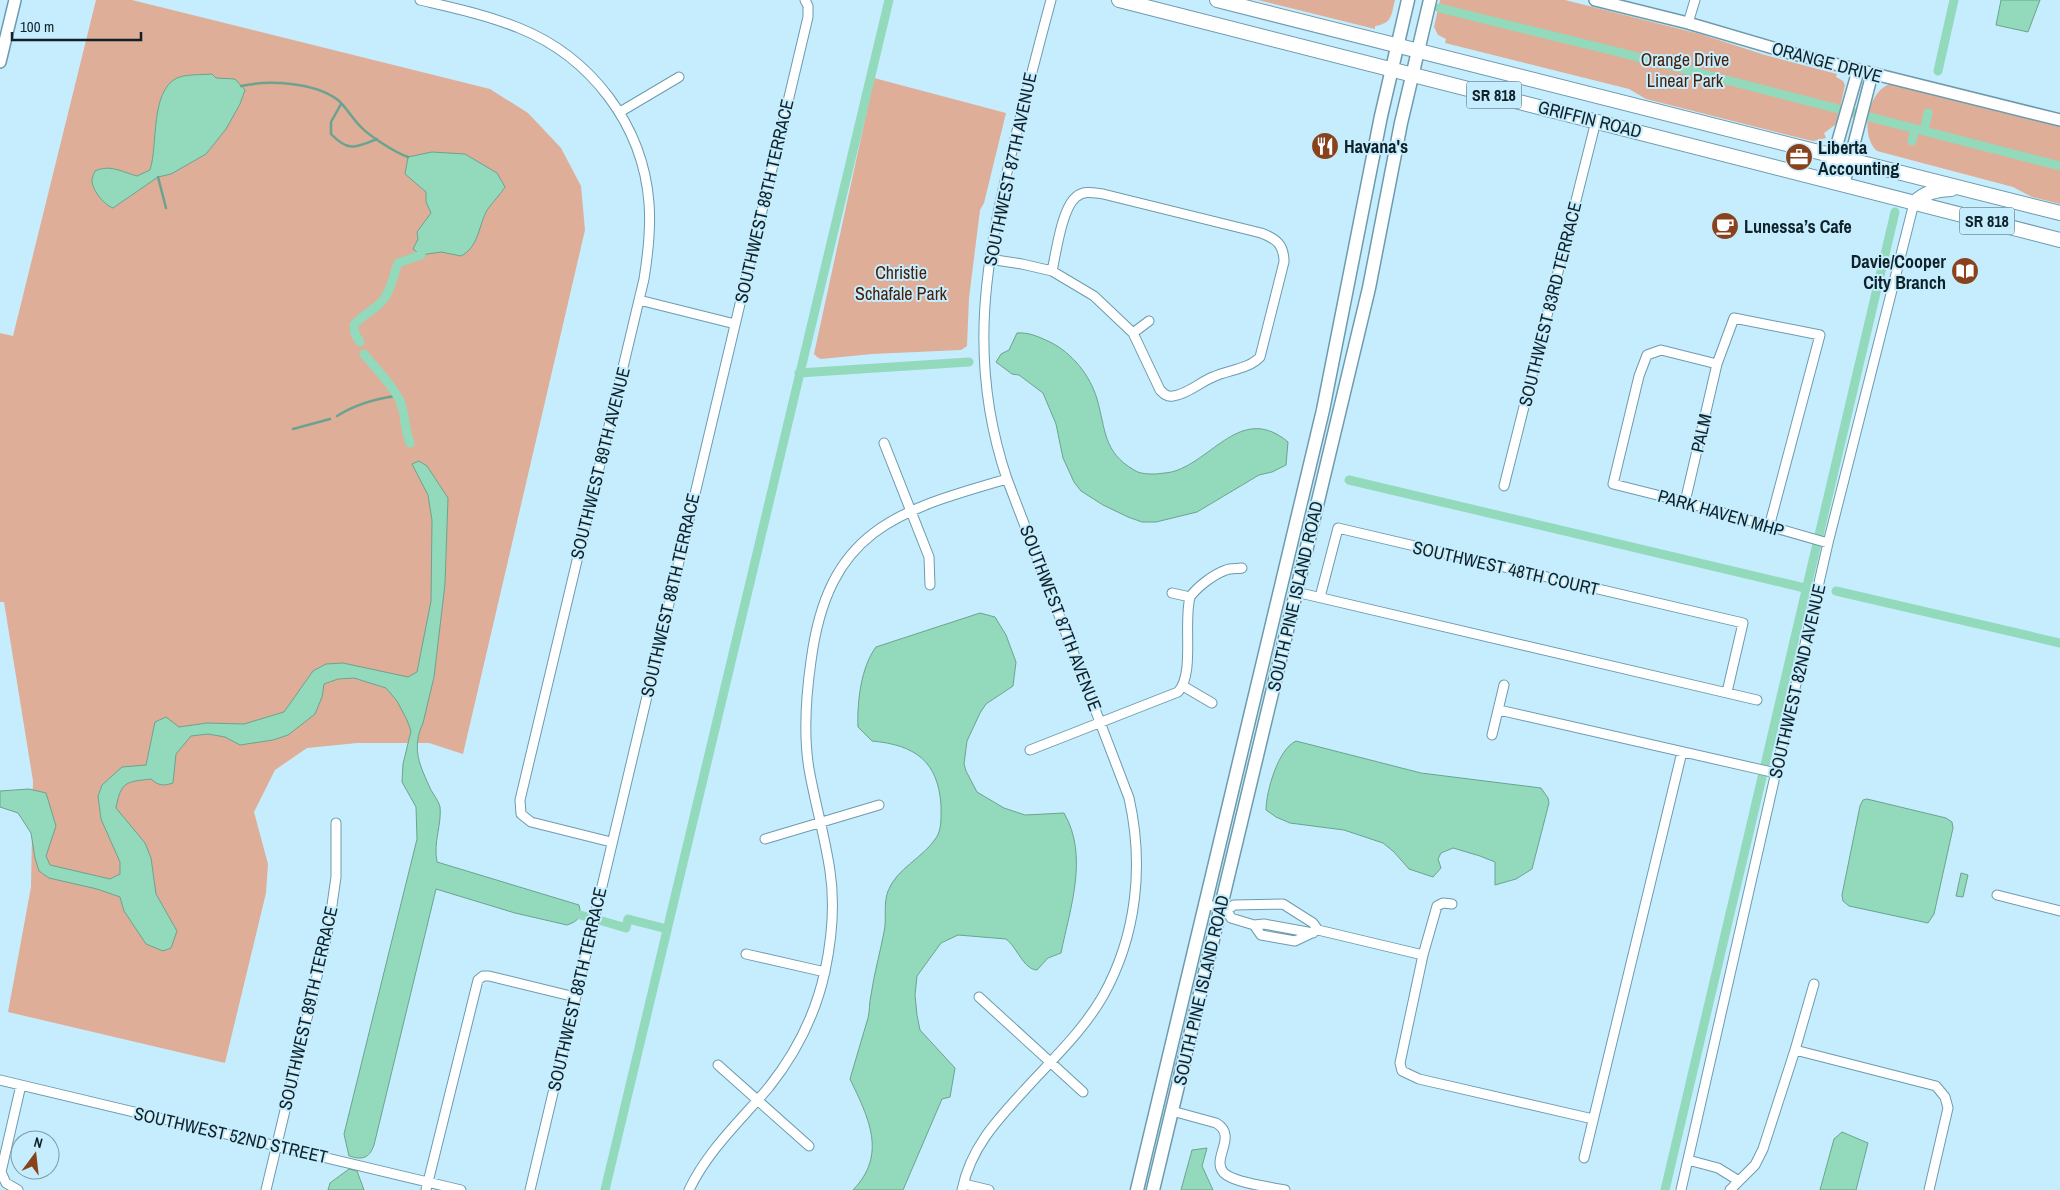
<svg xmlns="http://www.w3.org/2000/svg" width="2060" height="1190" viewBox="0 0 2060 1190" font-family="'Archivo Narrow',sans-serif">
<rect width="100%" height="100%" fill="#c6edfd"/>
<path fill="#deae98" d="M 96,0 L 132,0 L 490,89 L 528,113 L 561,148 L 581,186 L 585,230 L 463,754 L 429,743 L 357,743 L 307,748 L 275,770 L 254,812 L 268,864 L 266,893 L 225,1063 L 8,1012 L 31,887 L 33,781 L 4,602 L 0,602 L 0,333 L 13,336 Z
M 1258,0 L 1395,0 C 1391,15 1393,23 1375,26 L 1375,29 Z
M 1440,0 L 1565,0 L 1700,34 L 1765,55 L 1837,74 L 1836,77 L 1843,81 L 1845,85 L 1837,121 L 1835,125 L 1824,133 L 1826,138 L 1814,141 L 1808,140 L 1646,99 L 1629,89 L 1445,43 L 1446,39 L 1438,35 L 1434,27 Z
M 874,78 L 1006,113 L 984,203 L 980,210 L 969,298 L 967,346 L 961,350 L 872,354 L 821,359 L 817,357 L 814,354 Z
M 1890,84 L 2060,123 L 2060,204 L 2032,197 L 2013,187 L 1877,151 C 1859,135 1868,91 1890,84 Z"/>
<path fill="#92dabb" stroke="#6ba390" d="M 2001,0 L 2040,0 L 2028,32 L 1996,25 Z
M 212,74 L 216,78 L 235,79 L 245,90 L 240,104 L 226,129 L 206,154 L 171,174 L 158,177 L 113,208 C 104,205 91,189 92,179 C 93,176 94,173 95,171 C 110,164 122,172 137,176 L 150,170 C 158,146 150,91 177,78 C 186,74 202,75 212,74 Z
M 432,152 L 465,154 L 497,173 L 505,187 C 500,195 489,206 486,212 C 478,229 478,247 461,256 L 441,252 L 421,255 L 413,249 L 418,239 L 417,232 L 431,213 L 426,202 L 426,192 L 405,174 L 408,157 Z
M 1017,333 C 1029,332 1039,337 1050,342 C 1072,353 1090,375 1097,399 C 1106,430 1103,452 1134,470 C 1140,474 1148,474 1156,474 C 1163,473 1171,473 1178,470 C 1216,455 1244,405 1288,442 L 1286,465 L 1272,472 L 1259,475 L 1197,512 L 1156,522 L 1142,522 L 1128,517 L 1103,505 L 1081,491 L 1074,482 L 1063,458 L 1056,424 L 1043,393 L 1019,375 L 1012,374 L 996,362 L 1001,354 L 1009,350 Z
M 419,461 L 427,466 L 448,498 L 445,584 L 434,677 L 423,723 C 411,749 420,766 431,790 C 434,795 439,802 440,807 C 442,824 433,842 437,862 L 579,905 C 582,916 579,921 567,925 L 515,913 L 436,889 L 374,1145 C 369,1159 362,1160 349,1156 L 344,1134 L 417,839 L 416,807 L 402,782 L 403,764 L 411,731 L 407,720 L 397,701 L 386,688 L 354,678 L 338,679 L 324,684 L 322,697 L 315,714 L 288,735 L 273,740 L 240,745 L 225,737 L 208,734 L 191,736 L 176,754 L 173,783 C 163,786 159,786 151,779 C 126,782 121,781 116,808 L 145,843 L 151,858 L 156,894 L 177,931 L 171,948 L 163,951 L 146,944 L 124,911 L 120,897 L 97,889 L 49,878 L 39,871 L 35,858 L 31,833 L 18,813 L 0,807 L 0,791 L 29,789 L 46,793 L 56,826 L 46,856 L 50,865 L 110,879 L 120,874 L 120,862 L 101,819 L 98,796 L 102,785 L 122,767 L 146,765 L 155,722 L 166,717 L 179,727 L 207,723 L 244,724 L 284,712 L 313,671 L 326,664 L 343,663 L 408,677 L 417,672 L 431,601 L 432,520 L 428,495 L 412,464 Z
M 980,613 L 995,617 L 1006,635 L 1016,662 L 1013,686 L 986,704 L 980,713 L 967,741 L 964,764 L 966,771 L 977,792 L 1004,808 L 1025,815 L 1064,813 C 1089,856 1070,908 1061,953 L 1048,958 L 1037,970 C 1023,969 1017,947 1006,939 L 958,935 L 941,943 L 917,976 L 915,995 L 917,1015 L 920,1030 L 955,1068 L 950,1097 L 942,1099 L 903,1190 L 853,1190 C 888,1154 868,1117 850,1079 C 856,1059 862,1038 868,1018 C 870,1010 869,1003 871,995 C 874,974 880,953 884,932 C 887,919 883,904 888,891 C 897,868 923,858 936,838 C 942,830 941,815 941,805 C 938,761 915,745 872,741 L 858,727 C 857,702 861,667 876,647 Z
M 1296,741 L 1421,773 L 1541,788 L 1548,798 L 1549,803 L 1532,869 L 1516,879 L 1495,885 L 1495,862 L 1480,856 L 1453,848 L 1441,853 L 1438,859 L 1441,868 L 1433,877 L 1409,869 L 1394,852 L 1383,843 L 1344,830 L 1290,823 L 1276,817 L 1266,810 C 1266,792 1278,749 1296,741 Z
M 1867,799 L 1946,818 L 1952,822 L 1953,828 L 1934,914 L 1928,923 L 1849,906 L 1843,901 L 1842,895 L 1860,806 L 1863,800 Z
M 1961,873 L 1968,875 L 1963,897 L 1956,896 Z
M 1842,1132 L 1868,1143 L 1856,1190 L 1820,1190 L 1834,1139 Z
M 1207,1148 L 1202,1166 L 1213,1190 L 1181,1190 L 1192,1150 Z
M 349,1169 L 357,1171 L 364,1190 L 328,1190 L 330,1183 Z"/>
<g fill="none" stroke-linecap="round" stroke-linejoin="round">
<path stroke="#6ba390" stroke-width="2.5" d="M 241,86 C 269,80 314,82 338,100 C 346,107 352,118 360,126 C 369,136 396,153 408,157
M 341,104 L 331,122 L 331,134 C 348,152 355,148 377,139
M 158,177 L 166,208
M 337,416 C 356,404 374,399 396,396
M 293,429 L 330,419"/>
<path stroke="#92dabb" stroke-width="9" d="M 1439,8 L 1614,51 L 2060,166
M 1938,71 L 1954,0
M 1924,131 L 1928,113
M 1912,141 L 1915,129
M 360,342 L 355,334 L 354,325 C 362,315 375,310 383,300 C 392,289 393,276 398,263 L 421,255
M 364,354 C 376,369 392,384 400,401 C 406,415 404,429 410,443
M 799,373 L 969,362
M 1349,480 L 1805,588
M 1836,591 L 2060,643
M 580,915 L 588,917
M 599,920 L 626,928 L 628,919 L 667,929
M 605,1190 L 889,0
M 1665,1190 L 1895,212"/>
<g stroke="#6d9bae" stroke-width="11">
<path id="minor" d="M 420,0 C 454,8 487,15 519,28 C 591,57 643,125 649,203 C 651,228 648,254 644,279 L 520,800 L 521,814 L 531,822 L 611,842
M 1688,23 L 1695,0
M 620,112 L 679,77
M 989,259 L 1022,264 L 1052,271 L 1094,296 L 1133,333 L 1160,390 C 1164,394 1167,397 1173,396 C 1188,394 1200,382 1213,377 C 1228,370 1249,369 1260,357 L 1284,262 C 1284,245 1277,239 1261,233 L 1103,194 C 1094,193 1084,190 1076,197 C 1062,208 1056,253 1052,271
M 639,300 L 735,324
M 1133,333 L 1149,321
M 1717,364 L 1661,350 L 1647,355 L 1639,376 L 1613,484 L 1685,502 L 1828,543
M 884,443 L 929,557 L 930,585
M 1504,486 L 1596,121
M 1685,502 L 1717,364 L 1734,318 L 1820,335 L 1769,527
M 1296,592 L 1757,700
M 1172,593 L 1190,597
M 1320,597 L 1338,528 L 1743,623 L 1727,692
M 1183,686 L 1212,703
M 1499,710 L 1776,773
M 1492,735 L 1504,685
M 1030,750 L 1178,692 C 1195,674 1183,623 1190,597 C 1197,587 1214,574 1226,570 C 1231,568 1237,569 1242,568
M 765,839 L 879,805
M 1997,895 L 2060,911
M 1205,904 L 1227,910 L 1234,905 L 1283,904 L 1313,923 L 1318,930 L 1423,955
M 1452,904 L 1443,903 L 1437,906 L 1423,955 L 1400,1063 L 1402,1071 L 1419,1079 L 1593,1119
M 1227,910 L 1231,918 L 1254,925 L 1261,935 L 1295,941 L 1318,930
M 1254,925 L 1264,924 L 1313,933
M 746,954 L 825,972
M 979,997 L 1083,1092
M 1795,1050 L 1936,1086 L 1945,1097 L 1948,1108 L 1929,1190
M 718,1065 L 809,1146
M 0,1080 L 461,1190
M 1172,1111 L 1216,1123 C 1239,1136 1210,1159 1224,1173 C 1234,1183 1271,1187 1285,1190
M 1584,1158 L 1682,752
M 1688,1160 L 1718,1168 L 1739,1181
M 964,1184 L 989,1190
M 18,1190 L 6,1183 L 1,1172 L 21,1085
M 266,1190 L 329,926 L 336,877 L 336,823
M 426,1190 L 478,980 L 483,976 L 489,976 L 575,997
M 530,1190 L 808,17 L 808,6 L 805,0
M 689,1190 C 708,1150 741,1120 769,1087 C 796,1053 816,1013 825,971 C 832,938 835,904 830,871 C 825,837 815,803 809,769 C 803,733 806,696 811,661 C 828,531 895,511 1007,479
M 962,1190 C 971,1145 1001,1116 1031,1083 C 1056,1056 1084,1029 1103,996 C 1137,935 1144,865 1129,798 L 1007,479 C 967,361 985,261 1014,143 C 1026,95 1038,48 1051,0
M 1681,1190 L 1828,543 L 1914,203
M 1730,1190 L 1755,1165 L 1763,1149 L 1795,1050 L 1814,984"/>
</g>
<g stroke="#6d9bae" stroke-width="14">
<path id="tertiary" d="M 1595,0 L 1688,23 L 1790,53 L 2060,120
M 0,62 L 15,0
M 1827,179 L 1858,71
M 1844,183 L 1872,74"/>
</g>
<g stroke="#6d9bae" stroke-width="15">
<path id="secondary" d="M 1137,1190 L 1323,410 L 1381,116 L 1408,0
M 1153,1190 L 1369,288 L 1401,123 L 1430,0"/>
</g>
<g stroke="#6d9bae" stroke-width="16">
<path id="primary" d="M 1119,0 L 2060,240
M 1217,0 L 2060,213
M 1914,203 C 1926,192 1935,190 1951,189"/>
</g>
<use href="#minor" stroke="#fff" stroke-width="9"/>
<use href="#tertiary" stroke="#fff" stroke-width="11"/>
<use href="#secondary" stroke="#fff" stroke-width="12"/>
<use href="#primary" stroke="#fff" stroke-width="14"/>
</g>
<defs>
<g id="restaurant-disc" transform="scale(1.4375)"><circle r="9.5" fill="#89421e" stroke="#c6edfd"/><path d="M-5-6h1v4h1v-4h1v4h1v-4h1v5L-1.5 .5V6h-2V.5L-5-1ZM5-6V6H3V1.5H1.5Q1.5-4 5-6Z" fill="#fff"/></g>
<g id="office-disc" transform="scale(1.4375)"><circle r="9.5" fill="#89421e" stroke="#c6edfd"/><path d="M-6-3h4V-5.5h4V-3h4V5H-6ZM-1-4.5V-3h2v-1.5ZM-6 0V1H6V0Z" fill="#fff"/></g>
<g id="cafe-disc" transform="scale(1.4375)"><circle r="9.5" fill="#89421e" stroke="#c6edfd"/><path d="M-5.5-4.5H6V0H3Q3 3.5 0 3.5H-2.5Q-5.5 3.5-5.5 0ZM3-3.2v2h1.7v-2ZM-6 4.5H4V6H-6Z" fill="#fff"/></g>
<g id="library-disc" transform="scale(1.4375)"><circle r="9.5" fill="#89421e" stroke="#c6edfd"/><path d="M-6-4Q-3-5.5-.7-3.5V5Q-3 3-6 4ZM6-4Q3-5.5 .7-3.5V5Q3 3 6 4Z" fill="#fff"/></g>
</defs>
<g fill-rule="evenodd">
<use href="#restaurant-disc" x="1325" y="146"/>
<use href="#office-disc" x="1799" y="157"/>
<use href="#cafe-disc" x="1725" y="226"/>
<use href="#library-disc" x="1965" y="271"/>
</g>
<g text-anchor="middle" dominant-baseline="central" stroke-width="4" stroke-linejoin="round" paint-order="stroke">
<g fill="#c6edfd" stroke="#465f69" stroke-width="1">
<rect x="1466.5" y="81.5" width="55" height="27" rx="4"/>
<rect x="1959.5" y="207.5" width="55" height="27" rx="4"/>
</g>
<g font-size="16" font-weight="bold" fill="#0f222a">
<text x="1494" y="95">SR 818</text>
<text x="1987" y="221">SR 818</text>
</g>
<g font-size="18" fill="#49200b" stroke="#c6edfd">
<text x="1685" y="59">Orange Drive<tspan x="1685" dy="21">Linear Park</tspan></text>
<text x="901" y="272">Christie<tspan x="901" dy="21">Schafale Park</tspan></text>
</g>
<g font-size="18" fill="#0f222a" stroke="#c6edfd">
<text transform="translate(1827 62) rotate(15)">ORANGE DRIVE</text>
<text transform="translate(1590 119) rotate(14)">GRIFFIN ROAD</text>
<text transform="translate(1010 169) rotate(-78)">SOUTHWEST 87TH AVENUE</text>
<text transform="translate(764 201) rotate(-77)">SOUTHWEST 88TH TERRACE</text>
<text transform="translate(1550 304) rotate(-76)">SOUTHWEST 83RD TERRACE</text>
<text transform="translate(1701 433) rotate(-77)">PALM</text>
<text transform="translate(600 463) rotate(-76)">SOUTHWEST 89TH AVENUE</text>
<text transform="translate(1721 513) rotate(16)">PARK HAVEN MHP</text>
<text transform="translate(1506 568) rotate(13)">SOUTHWEST 48TH COURT</text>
<text transform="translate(670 595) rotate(-77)">SOUTHWEST 88TH TERRACE</text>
<text transform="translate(1295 596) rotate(-77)">SOUTH PINE ISLAND ROAD</text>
<text transform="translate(1061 618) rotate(69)">SOUTHWEST 87TH AVENUE</text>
<text transform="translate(1797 681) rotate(-77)">SOUTHWEST 82ND AVENUE</text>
<text transform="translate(577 989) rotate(-77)">SOUTHWEST 88TH TERRACE</text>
<text transform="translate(1201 990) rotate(-77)">SOUTH PINE ISLAND ROAD</text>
<text transform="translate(308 1008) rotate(-77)">SOUTHWEST 89TH TERRACE</text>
<text transform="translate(231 1135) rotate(13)">SOUTHWEST 52ND STREET</text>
</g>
<g font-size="18" font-weight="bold" fill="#0f222a" stroke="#c6edfd" text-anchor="start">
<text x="1344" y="146">Havana's</text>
<text x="1818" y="147">Liberta<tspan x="1818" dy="21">Accounting</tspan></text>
<text x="1744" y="226">Lunessa’s Cafe</text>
<text x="1946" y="261" text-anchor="end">Davie/Cooper<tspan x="1946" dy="21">City Branch</tspan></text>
</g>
</g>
<g transform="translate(35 1155) rotate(15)"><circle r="24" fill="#c6edfd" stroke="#7d9ca9"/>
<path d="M0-4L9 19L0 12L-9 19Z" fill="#89421e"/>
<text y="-8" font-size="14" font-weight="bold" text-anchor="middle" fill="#0f222a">N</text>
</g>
<path d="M12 32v8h129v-8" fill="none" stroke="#0f222a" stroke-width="2.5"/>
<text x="20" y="32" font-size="15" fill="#0f222a" stroke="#c6edfd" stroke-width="4" paint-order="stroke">100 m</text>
</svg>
